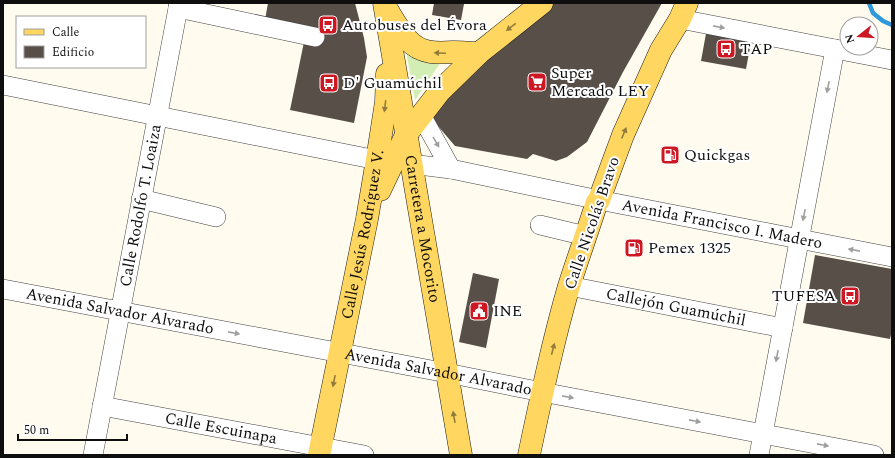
<svg xmlns="http://www.w3.org/2000/svg" width="895" height="458" viewBox="0 0 895 458" font-family="Spectral,serif">
<rect width="100%" height="100%" fill="#fffcef"/>
<path fill="#d3eeb4" d="M 406,51 L 441,62 L 415,100 Z"/>
<g fill="none" stroke-linecap="round" stroke-linejoin="round">
<path stroke="#2d98db" stroke-width="4.5" d="M 869,3 L 873,13 L 883,21 L 892,25"/>
</g>
<path fill="#584f49" d="M 268,3 L 355,3 L 364,38 L 367,57 L 354,123 L 290,110 L 304,42 L 321,45 L 324,29 L 265,20 Z
M 434,3 L 458,3 L 464,4 L 461,20 L 432,15 Z
M 552,3 L 662,3 L 623,72 L 587,142 L 567,157 L 556,161 L 533,154 L 527,159 L 455,146 L 432,119 L 450,90 Z
M 707,28 L 752,37 L 746,69 L 701,61 Z
M 815,255 L 892,269 L 892,330 L 890,339 L 803,323 Z
M 473,273 L 499,279 L 486,348 L 459,342 Z"/>
<g fill="none" stroke-linecap="round" stroke-linejoin="round">
<g stroke="#414141" stroke-width="20">
<g id="minor">
<path d="M 178,8 L 315,37"/>
<path d="M 680,19 L 892,60"/>
<path d="M 3,85 L 377,160"/>
<path d="M 421,115 L 451,169"/>
<path id="s1" d="M 411,164 L 451,169 L 599,200 L 892,257"/>
<path d="M 141,199 L 216,217"/>
<path d="M 540,225 L 586,236"/>
<path id="s2" d="M 569,286 L 783,328"/>
<path id="s3" d="M 3,289 L 447,373 L 542,392 L 874,455"/>
<path id="s4" d="M 102,406 L 364,455"/>
<path id="s5" d="M 93,455 L 179,3"/>
<path d="M 759,455 L 835,49"/>
</g>
</g>
<g stroke="#1f1f1f" stroke-width="23">
<g id="major">
<path id="s6" d="M 384,3 L 461,455"/>
<path d="M 388,11 C 394,21 400,32 408,40 C 421,54 436,53 454,52 C 462,52 470,53 479,53"/>
<path d="M 380,190 L 406,135 L 440,91 L 479,53 L 542,3"/>
<path id="s7" d="M 319,455 L 367,219 L 377,160 L 386,102 L 387,74"/>
<path d="M 529,455 C 541,398 553,341 569,286 C 578,258 588,230 597,202 L 599,200 L 623,135 L 661,50 L 680,19 L 687,3"/>
</g>
</g>
<use href="#minor" stroke="#fff" stroke-width="19"/>
<use href="#major" stroke="#ffd65f" stroke-width="22"/>
</g>
<defs><path id="oneway-solid" d="M-6-.8H1V-3.2L6.5 0L1 3.2V.8H-6Z"/></defs>
<g fill="#937c3b">
<use href="#oneway-solid" transform="translate(511 27) rotate(142)"/>
<use href="#oneway-solid" transform="translate(440 53) rotate(-178)"/>
<use href="#oneway-solid" transform="translate(385 106) rotate(97)"/>
<use href="#oneway-solid" transform="translate(624 133) rotate(-67)"/>
<use href="#oneway-solid" transform="translate(553 349) rotate(-76)"/>
<use href="#oneway-solid" transform="translate(334 381) rotate(101)"/>
<use href="#oneway-solid" transform="translate(454 417) rotate(-100)"/>
</g>
<g fill="#9f9f9f">
<use href="#oneway-solid" transform="translate(719 27) rotate(11)"/>
<use href="#oneway-solid" transform="translate(828 87) rotate(101)"/>
<use href="#oneway-solid" transform="translate(436 142) rotate(60)"/>
<use href="#oneway-solid" transform="translate(804 215) rotate(101)"/>
<use href="#oneway-solid" transform="translate(854 250) rotate(-169)"/>
<use href="#oneway-solid" transform="translate(234 333) rotate(11)"/>
<use href="#oneway-solid" transform="translate(777 356) rotate(101)"/>
<use href="#oneway-solid" transform="translate(568 397) rotate(11)"/>
<use href="#oneway-solid" transform="translate(695 421) rotate(11)"/>
<use href="#oneway-solid" transform="translate(823 445) rotate(11)"/>
</g>
<defs>
<g id="bus-square" transform="scale(1)"><rect x="-9" y="-9" width="18" height="18" rx="4" fill="#cd1722" stroke="#fff"/><path d="M-5-6H5V4H4V6H2V4H-2V6H-4V4H-5ZM-3.5-4V0h7V-4ZM-3.5 1.2v1.5H-2V1.2ZM2 1.2v1.5H3.5V1.2Z" fill="#fff"/></g>
<g id="supermarket-square" transform="scale(1)"><rect x="-9" y="-9" width="18" height="18" rx="4" fill="#cd1722" stroke="#fff"/><path d="M-6-5.5h2.5l.6 2H6L4.5 2H-2.5L-4.4-4H-6ZM-1.5 3.2a1.3 1.3 0 1 0 .1 0ZM3 3.2a1.3 1.3 0 1 0 .1 0Z" fill="#fff"/></g>
<g id="fuel-square" transform="scale(1)"><rect x="-9" y="-9" width="18" height="18" rx="4" fill="#cd1722" stroke="#fff"/><path d="M-5.5-6h7V0h2V4h1.3V-2.5L3-4.5l.8-.8L6-3V5H2.5V1h-1V6h-7ZM-4.2-4.7v3.2H.2V-4.7Z" fill="#fff"/></g>
<g id="civic-square" transform="scale(1)"><rect x="-9" y="-9" width="18" height="18" rx="4" fill="#cd1722" stroke="#fff"/><path d="M-.6-6.5H3V-4.5H.6V-3L4-1V1h2V6H-6V1h2V-1L-.6-3ZM-1.2 2.5V6h2.4V2.5Z" fill="#fff"/></g>
</defs>
<g fill-rule="evenodd">
<use href="#bus-square" x="328" y="25"/>
<use href="#bus-square" x="726" y="49"/>
<use href="#supermarket-square" x="537" y="82"/>
<use href="#bus-square" x="329" y="83"/>
<use href="#fuel-square" x="670" y="155"/>
<use href="#fuel-square" x="634" y="248"/>
<use href="#bus-square" x="850" y="296"/>
<use href="#civic-square" x="479" y="311"/>
</g>
<g text-anchor="middle" dominant-baseline="central" stroke-width="4" stroke-linejoin="round" paint-order="stroke">
<g font-size="16" fill="#0e0e0e" stroke="#fff" text-anchor="start">
<text x="342" y="25">Autobuses del Évora</text>
<text x="740" y="49">TAP</text>
<text x="551" y="73">Super<tspan x="551" dy="18">Mercado LEY</tspan></text>
<text x="343" y="83">D' Guamúchil</text>
<text x="684" y="155">Quickgas</text>
<text x="648" y="248">Pemex 1325</text>
<text x="836" y="296" text-anchor="end">TUFESA</text>
<text x="493" y="311">INE</text>
</g>
<g font-size="16" fill="#0e0e0e" stroke="#fff">
<text stroke="none"><textPath href="#s5" startOffset="254">Calle Rodolfo T. Loaiza</textPath></text>
<text transform="translate(592 223) rotate(-71)">Calle Nicolás Bravo</text>
<text stroke="none"><textPath href="#s1" startOffset="317">Avenida Francisco I. Madero</textPath></text>
<text stroke="none"><textPath href="#s6" startOffset="229">Carretera a Mocorito</textPath></text>
<text stroke="none"><textPath href="#s7" startOffset="225">Calle Jesús Rodríguez V.</textPath></text>
<text stroke="none"><textPath href="#s2" startOffset="109">Callejón Guamúchil</textPath></text>
<text stroke="none"><textPath href="#s3" startOffset="119">Avenida Salvador Alvarado</textPath></text>
<text stroke="none"><textPath href="#s3" startOffset="443">Avenida Salvador Alvarado</textPath></text>
<text stroke="none"><textPath href="#s4" startOffset="121">Calle Escuinapa</textPath></text>
</g>
</g>
<rect width="895" height="458" fill="none" stroke="#0e0e0e" stroke-width="8"/>
<rect x="16" y="16" width="130" height="52" fill="#ffffff" stroke="#9f9f9f"/>
<rect x="24" y="29" width="20" height="6" fill="#ffd65f" stroke="#9f9f9f"/>
<text x="52" y="36" font-size="12" fill="#0e0e0e">Calle</text>
<rect x="24" y="46" width="20" height="12" fill="#584f49" stroke="#9f9f9f"/>
<text x="52" y="56" font-size="12" fill="#0e0e0e">Edificio</text>
<g transform="translate(859 36) rotate(253)"><circle r="19" fill="#ffffff" stroke="#9f9f9f"/>
<path d="M0-3L7 15L0 10L-7 15Z" fill="#cd1722"/>
<text y="-6" font-size="11" font-weight="bold" text-anchor="middle" fill="#0e0e0e">N</text>
</g>
<path d="M18 434v6h109v-6" fill="none" stroke="#0e0e0e" stroke-width="2"/>
<text x="24" y="434" font-size="12" fill="#0e0e0e" stroke="#ffffff" stroke-width="3" paint-order="stroke">50 m</text>
</svg>
